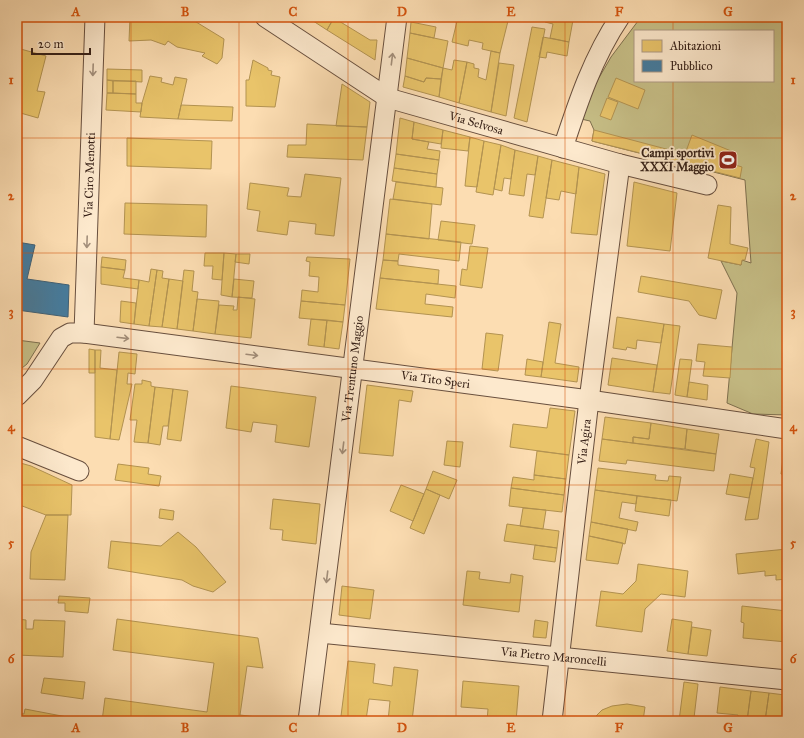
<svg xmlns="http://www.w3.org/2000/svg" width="804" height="738" viewBox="0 0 804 738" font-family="'IM FELL Great Primer',serif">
<rect width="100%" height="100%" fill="#fcddb2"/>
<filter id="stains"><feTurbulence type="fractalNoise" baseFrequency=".005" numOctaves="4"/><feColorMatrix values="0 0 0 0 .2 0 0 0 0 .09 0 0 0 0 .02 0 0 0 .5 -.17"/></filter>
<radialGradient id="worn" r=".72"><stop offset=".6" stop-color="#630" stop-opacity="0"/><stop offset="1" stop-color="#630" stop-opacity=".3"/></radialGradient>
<path fill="#c7bf87" stroke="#7e704f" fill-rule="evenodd" d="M 641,17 L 787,17 L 787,415 L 753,414 L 727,403 L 737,293 L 721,261 L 741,265 L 742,260 L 751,263 L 745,180 L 592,141 L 594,130 L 590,121 L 581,119 L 593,88 L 611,57 ZM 635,31 L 773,31 L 773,81 L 635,81 Z
M 17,340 L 40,343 L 27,364 L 17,372 Z"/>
<path fill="#e9c46a" stroke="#b39351" d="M 130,17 L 188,17 L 224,39 L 222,58 L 217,64 L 202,56 L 205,53 L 177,47 L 168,41 L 165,45 L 151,40 L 129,41 Z
M 307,17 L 334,17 L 327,30 Z
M 437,17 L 458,17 L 457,22 Z
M 458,17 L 492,17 L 508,21 L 500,53 L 482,49 L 483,43 L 469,40 L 468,46 L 452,42 Z
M 546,17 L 559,17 L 573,20 L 569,42 L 550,38 L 553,24 L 545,22 Z
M 334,18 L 370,40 L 377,40 L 375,60 L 327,30 Z
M 411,22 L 436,27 L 434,38 L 410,33 Z
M 532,27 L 545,29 L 527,122 L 514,118 Z
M 410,33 L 448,41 L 443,68 L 407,58 Z
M 543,37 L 569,42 L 567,56 L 547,52 L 546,58 L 539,57 Z
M 17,48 L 46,56 L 37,91 L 45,92 L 38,118 L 17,112 Z
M 491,51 L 500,53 L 491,112 L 459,103 L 467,62 L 474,64 L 474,68 L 479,69 L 478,77 L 486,80 Z
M 407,58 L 443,68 L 441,79 L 426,78 L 424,82 L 405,76 Z
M 253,60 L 268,68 L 268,70 L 272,71 L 271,75 L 280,77 L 275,107 L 246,106 L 246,80 L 249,80 Z
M 454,60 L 467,62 L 459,103 L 439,97 L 443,68 L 452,70 Z
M 499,63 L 514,65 L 506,116 L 491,112 Z
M 107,69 L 142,70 L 142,82 L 107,80 Z
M 150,76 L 162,78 L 161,82 L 173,85 L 175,77 L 187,79 L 178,119 L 140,117 L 142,103 Z
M 405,76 L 424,82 L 426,78 L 441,79 L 439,97 L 403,87 Z
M 616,78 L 645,90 L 638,109 L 608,97 Z
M 107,80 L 113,81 L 113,93 L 107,93 Z
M 113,81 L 136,81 L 136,94 L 113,93 Z
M 342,84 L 370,102 L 367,127 L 336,126 Z
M 107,93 L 136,94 L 136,103 L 142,103 L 141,112 L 106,110 Z
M 607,98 L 618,102 L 611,120 L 600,116 Z
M 181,105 L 233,107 L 232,121 L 178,119 Z
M 400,118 L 414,122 L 412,139 L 429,142 L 427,149 L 440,151 L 439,160 L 396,154 Z
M 414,122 L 443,130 L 441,144 L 412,139 Z
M 307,124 L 367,127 L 363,160 L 287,157 L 288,145 L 306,145 Z
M 443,130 L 470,137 L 468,151 L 441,148 Z
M 594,130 L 685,154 L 692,135 L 736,153 L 732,164 L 742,167 L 740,178 L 592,141 Z
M 470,137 L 484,141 L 477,187 L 465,186 Z
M 127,138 L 212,141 L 211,169 L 127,166 Z
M 484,141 L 501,145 L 493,195 L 476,192 Z
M 501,145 L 515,150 L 511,179 L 504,178 L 502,191 L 494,189 Z
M 515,150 L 538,156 L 535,175 L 527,174 L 524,196 L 509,194 Z
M 396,154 L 439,160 L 437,174 L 394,168 Z
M 538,156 L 552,160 L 543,218 L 529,216 Z
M 552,160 L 579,167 L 576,194 L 561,191 L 559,200 L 546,198 Z
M 579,167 L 605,174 L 597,235 L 571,233 Z
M 394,168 L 437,174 L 436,187 L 392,181 Z
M 305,174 L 341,178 L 334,236 L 315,234 L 316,224 L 289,221 L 287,235 L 257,231 L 260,211 L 247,209 L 250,183 L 289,188 L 287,196 L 301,197 Z
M 396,182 L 443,188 L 441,205 L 393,199 Z
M 634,182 L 677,193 L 670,251 L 627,246 Z
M 390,199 L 432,204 L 429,239 L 386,234 Z
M 125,203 L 207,205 L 206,237 L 124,234 Z
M 718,205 L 731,207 L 730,244 L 748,248 L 745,260 L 742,260 L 741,265 L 708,258 Z
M 441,221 L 475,225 L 472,244 L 438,240 Z
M 386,234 L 461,242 L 459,261 L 399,254 L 398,261 L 383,260 Z
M 470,246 L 488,248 L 482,288 L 460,285 L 462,269 L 467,270 Z
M 205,253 L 224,253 L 222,280 L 212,279 L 213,266 L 204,266 Z
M 224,253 L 236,254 L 232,297 L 221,295 Z
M 236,254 L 250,254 L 249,264 L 235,262 Z
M 102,257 L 126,260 L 125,270 L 101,267 Z
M 307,257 L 350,259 L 345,305 L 301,301 L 302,290 L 318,292 L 319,277 L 309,276 L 310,262 L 306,261 Z
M 383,260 L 398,261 L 398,265 L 439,270 L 438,284 L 380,278 Z
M 101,267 L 125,270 L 123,278 L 139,280 L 138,289 L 101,284 Z
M 151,269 L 157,270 L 149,326 L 134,324 L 139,280 L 149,282 Z
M 157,270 L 163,271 L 162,278 L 169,279 L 162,327 L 149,326 Z
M 184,270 L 194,271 L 192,291 L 198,292 L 193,331 L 177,329 Z
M 641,276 L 722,290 L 716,319 L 699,315 L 689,301 L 638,292 Z
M 380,278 L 456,286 L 455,298 L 426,294 L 425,304 L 453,307 L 452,317 L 376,309 Z
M 169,279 L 183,281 L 177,329 L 162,327 Z
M 234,279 L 254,281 L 252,298 L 232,297 Z
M 238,297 L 255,299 L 251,338 L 215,334 L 219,305 L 234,306 L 233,310 L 237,310 Z
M 197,299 L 219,301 L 215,334 L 193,331 Z
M 121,301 L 136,303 L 134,324 L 120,322 Z
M 301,301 L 345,305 L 343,322 L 299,318 Z
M 617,317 L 664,324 L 661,343 L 637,340 L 636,349 L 627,347 L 626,350 L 613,348 Z
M 311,319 L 327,320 L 324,347 L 308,345 Z
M 327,320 L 343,322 L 339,349 L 324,347 Z
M 549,322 L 561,324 L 555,363 L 579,367 L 577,382 L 541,377 Z
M 664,324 L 680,326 L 670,394 L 653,392 Z
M 486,333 L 503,335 L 498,371 L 482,369 Z
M 698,344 L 732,347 L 730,378 L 703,376 L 705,362 L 696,361 Z
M 89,349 L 95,350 L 95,373 L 89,373 Z
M 95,350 L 101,350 L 100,368 L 117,370 L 110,439 L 95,437 Z
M 119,352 L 137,354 L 135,374 L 128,373 L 127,384 L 132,384 L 119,440 L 110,439 Z
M 612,358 L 657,365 L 653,392 L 608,385 Z
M 527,359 L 543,362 L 541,377 L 525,375 Z
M 680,359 L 692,360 L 687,397 L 675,395 Z
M 142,380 L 151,382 L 151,386 L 155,387 L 148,443 L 134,442 L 137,420 L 130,420 L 135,384 L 142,384 Z
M 689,382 L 708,385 L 707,400 L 687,397 Z
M 367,385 L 413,391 L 411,402 L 399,400 L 393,456 L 359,453 Z
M 231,386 L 316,397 L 309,447 L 275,442 L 277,425 L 253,422 L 251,432 L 226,428 Z
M 155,387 L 173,389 L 168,426 L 163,426 L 160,445 L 148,443 Z
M 173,389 L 188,391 L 181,441 L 167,439 Z
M 550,408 L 575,411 L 569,455 L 510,447 L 513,424 L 547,428 Z
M 605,417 L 651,423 L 649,439 L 633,437 L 633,443 L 602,439 Z
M 651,423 L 687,429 L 685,449 L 633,443 L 633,437 L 649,439 Z
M 687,429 L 719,434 L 716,454 L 685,449 Z
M 602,439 L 716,454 L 714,471 L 627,460 L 626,464 L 599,461 Z
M 756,439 L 769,442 L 758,519 L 745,520 L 755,468 L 750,467 Z
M 447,441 L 463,442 L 460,467 L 444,465 Z
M 785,443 L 787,443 L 787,475 L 781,474 Z
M 537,451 L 569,455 L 566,479 L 534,475 Z
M 17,462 L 31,466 L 72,485 L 71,515 L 46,515 L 17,504 Z
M 118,464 L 149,468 L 148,474 L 161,476 L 159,486 L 115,480 Z
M 598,468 L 656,475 L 655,480 L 668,481 L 669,476 L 681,477 L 677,501 L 595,490 Z
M 433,471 L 457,480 L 449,499 L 426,489 Z
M 730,474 L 753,478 L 749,498 L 726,494 Z
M 534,475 L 566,479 L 564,495 L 511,488 L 513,477 L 534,480 Z
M 401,485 L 424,494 L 413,521 L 390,511 Z
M 511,488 L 564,495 L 562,512 L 509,506 Z
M 426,489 L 440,495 L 424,534 L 410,528 Z
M 595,490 L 637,496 L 636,504 L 622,502 L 619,518 L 638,522 L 636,531 L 591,522 Z
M 637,496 L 671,500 L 669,516 L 635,511 Z
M 273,499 L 320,504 L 316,544 L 282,540 L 283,530 L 270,529 Z
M 523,508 L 546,510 L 543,529 L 520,526 Z
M 160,509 L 174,511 L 173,520 L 159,518 Z
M 46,515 L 68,515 L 65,580 L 30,579 L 31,552 Z
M 591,522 L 628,529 L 625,544 L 589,536 Z
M 507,524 L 559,531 L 557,548 L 504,541 Z
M 178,532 L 196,547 L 226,582 L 213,592 L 193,586 L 182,580 L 108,568 L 111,541 L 161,546 Z
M 589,536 L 623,543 L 618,564 L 586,560 Z
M 535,545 L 557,548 L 555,562 L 533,559 Z
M 787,549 L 787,579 L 776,580 L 776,575 L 765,576 L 765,571 L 738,574 L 736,554 Z
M 638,564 L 688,571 L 685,597 L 661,594 L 645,609 L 642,632 L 596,626 L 601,591 L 623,594 L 636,581 Z
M 467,571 L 480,572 L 479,579 L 510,583 L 511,574 L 523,576 L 519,612 L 463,605 Z
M 342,586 L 374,590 L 370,619 L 339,615 Z
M 59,596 L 90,598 L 88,613 L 65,611 L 65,603 L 58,603 Z
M 742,606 L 787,611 L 787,642 L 743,638 L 744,623 L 741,622 Z
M 17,619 L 26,620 L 26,629 L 33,629 L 34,620 L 65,621 L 63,657 L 17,655 Z
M 117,619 L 258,638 L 263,668 L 247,666 L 240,715 L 265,718 L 264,721 L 102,721 L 105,698 L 207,712 L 214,663 L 113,650 Z
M 672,619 L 692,622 L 688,654 L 667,651 Z
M 535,620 L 548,622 L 546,638 L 533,637 Z
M 692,627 L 711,630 L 707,656 L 688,654 Z
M 348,661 L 375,664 L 373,683 L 392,686 L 394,667 L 418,670 L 412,721 L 388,721 L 390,701 L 369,699 L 366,720 L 341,716 Z
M 44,678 L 85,682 L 83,699 L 41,693 Z
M 463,681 L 519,686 L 516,721 L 487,721 L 488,709 L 461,707 Z
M 684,682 L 698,684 L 694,718 L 700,719 L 700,721 L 679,721 Z
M 720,687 L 751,691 L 747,721 L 738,721 L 738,715 L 717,713 Z
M 751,691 L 769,693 L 765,721 L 747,721 Z
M 769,693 L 785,695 L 782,721 L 765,721 Z
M 627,704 L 645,707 L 643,721 L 595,721 L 596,716 L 602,710 L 612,706 Z
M 25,709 L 67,717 L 66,721 L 17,721 L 17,713 L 24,714 Z"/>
<path fill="#457b9d" stroke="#406075" d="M 17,242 L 35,245 L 27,279 L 69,285 L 68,317 L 17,310 Z"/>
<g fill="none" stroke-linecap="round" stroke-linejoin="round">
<g stroke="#684f3e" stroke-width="21">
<g id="minor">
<path id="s1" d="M 265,17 L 388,98 L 620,164 L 707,185"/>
<path d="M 563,148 C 578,102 593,57 620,17"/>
<path id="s2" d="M 84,333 L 95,17"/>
<path id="s3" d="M 17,396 L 33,380 L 61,338 L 70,333 L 84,333 L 589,400 L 787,429"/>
<path d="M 17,446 L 79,471"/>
<path id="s4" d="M 320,633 L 787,680"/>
<path id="s5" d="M 308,721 L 397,17"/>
<path id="s6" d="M 552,721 L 589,400 L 620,164"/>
</g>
</g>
<use href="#minor" stroke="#fde9cd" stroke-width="19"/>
</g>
<defs><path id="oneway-shaft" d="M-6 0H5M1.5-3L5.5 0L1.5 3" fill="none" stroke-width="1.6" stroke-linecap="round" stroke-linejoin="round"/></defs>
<g stroke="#a38f7b">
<use href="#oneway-shaft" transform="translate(392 59) rotate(-83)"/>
<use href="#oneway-shaft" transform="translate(93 70) rotate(92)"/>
<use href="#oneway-shaft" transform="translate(87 242) rotate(92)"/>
<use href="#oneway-shaft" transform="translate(123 338) rotate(7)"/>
<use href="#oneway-shaft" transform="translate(252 355) rotate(7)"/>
<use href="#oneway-shaft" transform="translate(343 448) rotate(97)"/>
<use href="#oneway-shaft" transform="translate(327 577) rotate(97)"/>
</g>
<path fill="none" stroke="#d6530d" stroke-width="1" stroke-opacity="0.55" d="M 131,17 L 131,721M 239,17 L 239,721M 348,17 L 348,721M 456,17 L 456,721M 565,17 L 565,721M 673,17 L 673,31M 673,81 L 673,721M 17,138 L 787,138M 17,253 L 787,253M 17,369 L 787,369M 17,485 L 787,485M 17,600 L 787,600"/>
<defs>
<g id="stadium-square" transform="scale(1)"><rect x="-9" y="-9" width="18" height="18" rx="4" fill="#8f2418" stroke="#fde9cd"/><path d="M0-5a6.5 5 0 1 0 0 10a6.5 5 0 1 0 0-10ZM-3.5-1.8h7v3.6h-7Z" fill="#fff"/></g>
</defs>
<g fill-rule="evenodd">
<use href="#stadium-square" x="728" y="160"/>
</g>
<g text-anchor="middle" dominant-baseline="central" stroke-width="4" stroke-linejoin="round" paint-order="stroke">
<g font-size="12" fill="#362017" stroke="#fde9cd">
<text stroke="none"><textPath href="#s1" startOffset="239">Via Selvosa</textPath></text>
<text stroke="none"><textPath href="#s2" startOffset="158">Via Ciro Menotti</textPath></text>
<text stroke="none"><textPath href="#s5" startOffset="355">Via Trentuno Maggio</textPath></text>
<text stroke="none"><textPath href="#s3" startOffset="452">Via Tito Speri</textPath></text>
<text stroke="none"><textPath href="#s6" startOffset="281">Via Agira</textPath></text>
<text stroke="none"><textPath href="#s4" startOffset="235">Via Pietro Maroncelli</textPath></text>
</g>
<g font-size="12" font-weight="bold" fill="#362017" stroke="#fde9cd" text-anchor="end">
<text x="714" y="153">Campi sportivi<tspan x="714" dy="14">XXXI Maggio</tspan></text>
</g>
</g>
<rect width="804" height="738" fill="none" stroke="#fcddb2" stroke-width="44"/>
<rect x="634" y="30" width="140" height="52" fill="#fde9cd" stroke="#ad9984"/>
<rect x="642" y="40" width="20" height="12" fill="#e9c46a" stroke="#ad9984"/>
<text x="670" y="50" font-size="12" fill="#362017">Abitazioni</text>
<rect x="642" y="60" width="20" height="12" fill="#457b9d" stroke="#ad9984"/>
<text x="670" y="70" font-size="12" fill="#362017">Pubblico</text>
<path d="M32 48v6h58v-6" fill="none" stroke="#362017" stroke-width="2"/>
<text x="38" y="48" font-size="12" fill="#362017" stroke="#fde9cd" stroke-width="3" paint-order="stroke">20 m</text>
<rect x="22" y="22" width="760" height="694" fill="none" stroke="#d6530d" stroke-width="1.5"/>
<g font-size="13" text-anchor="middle" font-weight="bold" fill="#d6530d">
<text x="76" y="16">A</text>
<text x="185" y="16">B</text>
<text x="293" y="16">C</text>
<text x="402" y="16">D</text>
<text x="511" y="16">E</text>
<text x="619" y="16">F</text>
<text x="728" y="16">G</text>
<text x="11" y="84">1</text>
<text x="793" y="84">1</text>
<text x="11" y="200">2</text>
<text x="793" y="200">2</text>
<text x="11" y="316">3</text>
<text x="793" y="316">3</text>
<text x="11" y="431">4</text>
<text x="793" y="431">4</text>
<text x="11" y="547">5</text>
<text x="793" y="547">5</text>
<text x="11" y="663">6</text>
<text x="793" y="663">6</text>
<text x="76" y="732">A</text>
<text x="185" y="732">B</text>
<text x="293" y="732">C</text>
<text x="402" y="732">D</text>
<text x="511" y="732">E</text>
<text x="619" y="732">F</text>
<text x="728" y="732">G</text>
</g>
<rect width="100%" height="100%" filter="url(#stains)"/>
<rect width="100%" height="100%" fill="url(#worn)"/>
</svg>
